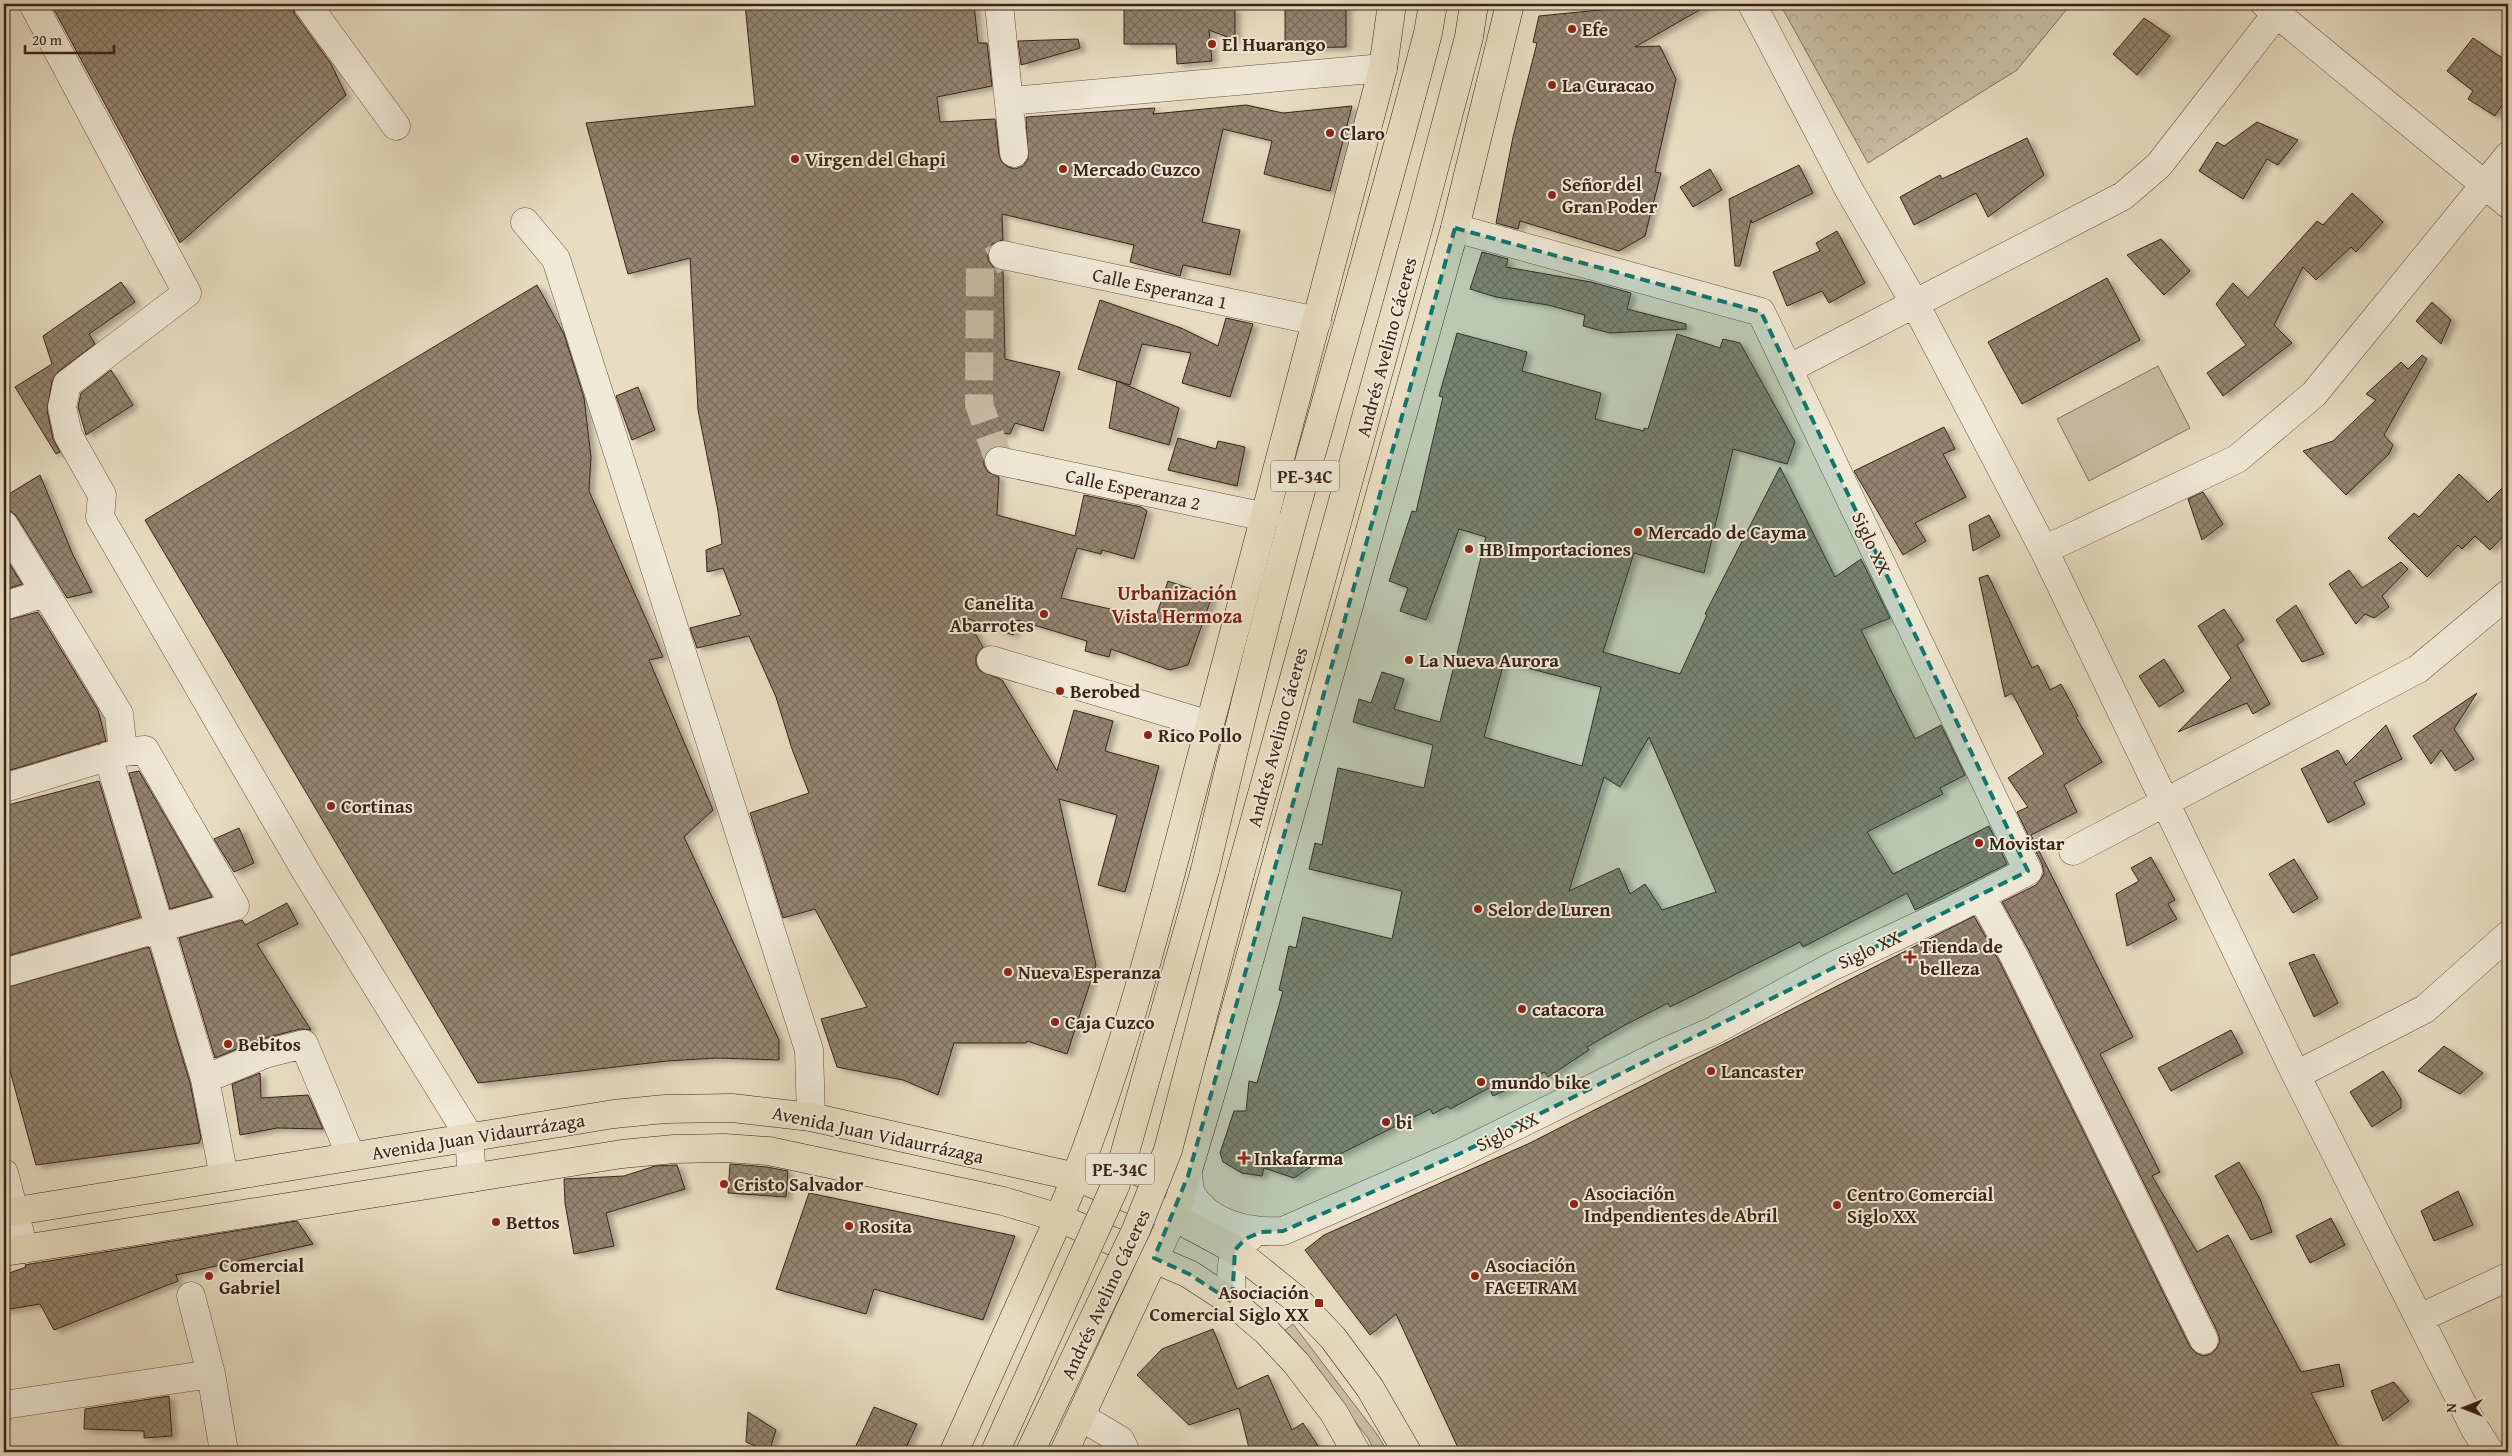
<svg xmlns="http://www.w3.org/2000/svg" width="2512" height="1456" viewBox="0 0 2512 1456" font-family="'Gentium Book Plus',serif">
<defs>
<pattern id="park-crowns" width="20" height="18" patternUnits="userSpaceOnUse" patternTransform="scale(1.25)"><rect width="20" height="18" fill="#cabda5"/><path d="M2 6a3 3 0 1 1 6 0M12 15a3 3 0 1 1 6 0" fill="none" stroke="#aea28d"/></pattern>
<pattern id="building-cross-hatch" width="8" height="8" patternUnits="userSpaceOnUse" patternTransform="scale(1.25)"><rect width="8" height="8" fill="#948470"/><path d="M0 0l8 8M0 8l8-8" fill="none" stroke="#7a6c5b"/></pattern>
<filter id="shadow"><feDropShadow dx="5.5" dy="3" stdDeviation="2.5" flood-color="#0004"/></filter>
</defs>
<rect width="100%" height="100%" fill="#e8ddc2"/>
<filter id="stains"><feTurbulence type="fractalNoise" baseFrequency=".004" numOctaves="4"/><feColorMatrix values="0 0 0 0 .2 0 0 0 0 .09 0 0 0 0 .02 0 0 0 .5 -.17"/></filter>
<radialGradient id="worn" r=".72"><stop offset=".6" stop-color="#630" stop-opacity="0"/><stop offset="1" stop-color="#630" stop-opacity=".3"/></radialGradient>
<path fill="#cabda5" stroke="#82705e" d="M 2158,366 L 2190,428 L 2089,481 L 2057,419 Z
M 1293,1324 L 1376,1433 L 1385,1447 L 1375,1452 L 1368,1438 L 1284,1331 Z"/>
<path fill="url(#park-crowns)" stroke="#82705e" d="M 1780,4 L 2071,4 L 2017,70 L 1868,163 Z"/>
<path fill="url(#building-cross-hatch)" stroke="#3a2318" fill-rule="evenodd" filter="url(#shadow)" d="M 51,4 L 292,4 L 294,13 L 331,64 L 346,95 L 180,243 Z
M 745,4 L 974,4 L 978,43 L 987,43 L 992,86 L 937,97 L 940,122 L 995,119 L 999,155 L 1002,162 L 1008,167 L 1015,169 L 1023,166 L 1028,159 L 1026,117 L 1155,108 L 1153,114 L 1246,105 L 1283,113 L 1352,106 L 1330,191 L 1264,174 L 1272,141 L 1223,129 L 1202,222 L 1240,230 L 1230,275 L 1183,265 L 1180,276 L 1130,262 L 1134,245 L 1002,214 L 1003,240 L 992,244 L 988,252 L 988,260 L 992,266 L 1003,271 L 1005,359 L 1060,372 L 1043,431 L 1015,423 L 1010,434 L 1000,433 L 1000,446 L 988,450 L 984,457 L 984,465 L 988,472 L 999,477 L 997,515 L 1075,536 L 1084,495 L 1141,507 L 1147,511 L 1134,559 L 1102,550 L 1101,554 L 1077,548 L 1061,598 L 1155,619 L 1168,581 L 1212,596 L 1188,665 L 1170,670 L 1111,649 L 1109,657 L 1085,651 L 1087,641 L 1017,620 L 1013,635 L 966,618 L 983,647 L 976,656 L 976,664 L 979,670 L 1002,680 L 1057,771 L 1074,710 L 1113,721 L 1105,751 L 1159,766 L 1125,892 L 1098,885 L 1117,815 L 1059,799 L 1096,965 L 1067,1054 L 1027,1041 L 1026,1043 L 954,1043 L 938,1095 L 903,1080 L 837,1067 L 821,1019 L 867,1007 L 815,909 L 783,918 L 750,813 L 809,793 L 792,749 L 776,697 L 749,636 L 697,648 L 690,628 L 741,615 L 723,568 L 707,572 L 706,550 L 722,544 L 718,511 L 698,410 L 690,258 L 628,274 L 586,123 L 755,106 Z
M 1124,4 L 1215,4 L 1235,10 L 1235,40 L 1209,30 L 1212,61 L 1177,64 L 1176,44 L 1124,44 Z
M 1285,4 L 1346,4 L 1346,47 L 1285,48 Z
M 1660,4 L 1710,4 L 1635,47 L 1660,46 L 1676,79 L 1655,172 L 1661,173 L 1645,236 L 1619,251 L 1520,221 L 1518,229 L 1496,223 L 1513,137 L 1537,43 L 1533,42 L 1539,16 Z
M 2144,18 L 2170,36 L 2137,75 L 2113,54 Z
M 2473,38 L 2508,62 L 2508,96 L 2495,116 L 2468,99 L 2473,91 L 2447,71 Z
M 1078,39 L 1080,48 L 1021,65 L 1018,41 Z
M 2257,122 L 2298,140 L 2278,165 L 2267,159 L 2243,199 L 2199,171 L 2217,142 L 2224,146 Z
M 2027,138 L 2044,175 L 1988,217 L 1976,193 L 1914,225 L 1900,197 L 1940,175 L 1942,179 Z
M 1799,165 L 1813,193 L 1752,223 L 1751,220 L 1740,266 L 1735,266 L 1729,199 Z
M 1710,169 L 1722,190 L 1693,207 L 1680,187 Z
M 2352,193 L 2383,222 L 2356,252 L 2351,247 L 2316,280 L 2303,267 L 2274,325 L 2292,343 L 2223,396 L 2207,373 L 2246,345 L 2216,304 L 2233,283 L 2248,298 L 2317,221 L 2323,225 Z
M 1837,231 L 1865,283 L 1829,303 L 1822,291 L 1787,306 L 1773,272 L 1820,251 L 1816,243 Z
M 2161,239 L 2190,271 L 2164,295 L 2127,255 Z
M 1482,252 L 1508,259 L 1506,267 L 1591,282 L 1631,293 L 1627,309 L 1686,324 L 1686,329 L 1610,333 L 1583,326 L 1585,315 L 1548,305 L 1496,297 L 1470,289 Z
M 2107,278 L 2140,340 L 2022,404 L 1988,342 Z
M 121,282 L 135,302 L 89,334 L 95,344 L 58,372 L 52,381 L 47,410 L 53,439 L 60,452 L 56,454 L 15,387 L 52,364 L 43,336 Z
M 537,285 L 564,334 L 584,398 L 591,457 L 589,491 L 663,657 L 649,660 L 713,810 L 684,837 L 779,1040 L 779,1060 L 717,1058 L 667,1061 L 478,1083 L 145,520 Z
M 1100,300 L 1181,328 L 1218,346 L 1226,318 L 1253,324 L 1230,397 L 1182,383 L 1191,353 L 1142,344 L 1130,385 L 1078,369 Z
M 2432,302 L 2451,320 L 2441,344 L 2416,321 Z
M 1457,333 L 1527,352 L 1522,371 L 1601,393 L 1595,419 L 1644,431 L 1644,428 L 1648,429 L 1677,334 L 1720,348 L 1723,339 L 1740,343 L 1795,442 L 1787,464 L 1733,449 L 1704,573 L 1634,553 L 1603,652 L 1680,674 L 1707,615 L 1705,614 L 1780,467 L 1835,577 L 1861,559 L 1890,618 L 1861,630 L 1915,739 L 1941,725 L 1965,775 L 1940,788 L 1943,794 L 1867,832 L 1893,874 L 1989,826 L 2007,864 L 1915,910 L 1907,893 L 1803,947 L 1800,942 L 1670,1007 L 1668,1003 L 1625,1025 L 1587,1047 L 1589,1050 L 1548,1077 L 1545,1072 L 1493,1096 L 1489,1088 L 1450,1109 L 1448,1106 L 1433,1114 L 1430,1109 L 1334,1157 L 1332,1153 L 1294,1178 L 1264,1168 L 1262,1176 L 1242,1173 L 1223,1162 L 1220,1153 L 1234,1111 L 1246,1111 L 1249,1081 L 1257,1083 L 1283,991 L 1279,990 L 1289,946 L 1296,948 L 1303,917 L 1392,939 L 1402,891 L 1309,869 L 1315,843 L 1322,845 L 1338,768 L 1424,788 L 1433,745 L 1353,722 L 1359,699 L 1371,703 L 1382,672 L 1404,679 L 1394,709 L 1440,722 L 1486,537 L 1459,529 L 1426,620 L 1400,611 L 1408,588 L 1389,581 L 1412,511 L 1416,512 L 1443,397 L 1439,396 ZM 1504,662 L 1601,687 L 1582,766 L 1484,737 ZM 1649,737 L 1716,892 L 1662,910 L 1645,884 L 1630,894 L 1619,868 L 1569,891 L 1604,777 L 1620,787 Z
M 2422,355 L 2427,359 L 2384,435 L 2393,445 L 2389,454 L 2346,495 L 2303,451 L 2333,441 L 2376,400 L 2366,394 L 2401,362 L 2408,369 Z
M 111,370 L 133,405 L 86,435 L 78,407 L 81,393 Z
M 1117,381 L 1179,408 L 1169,445 L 1109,428 Z
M 638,387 L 655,430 L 632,440 L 616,396 Z
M 1944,427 L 1955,449 L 1943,454 L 1966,497 L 1915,523 L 1926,541 L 1903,555 L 1854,471 Z
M 1178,438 L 1216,449 L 1218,441 L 1245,447 L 1237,486 L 1168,470 Z
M 2459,474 L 2488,502 L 2508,482 L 2508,531 L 2490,550 L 2475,536 L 2462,549 L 2458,545 L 2427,577 L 2388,538 L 2414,513 L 2419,517 Z
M 40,475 L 73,555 L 92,592 L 67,598 L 17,517 L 12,512 L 4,509 L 4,497 Z
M 2203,492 L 2223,524 L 2202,540 L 2188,499 Z
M 1989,515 L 2000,536 L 1973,551 L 1969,525 Z
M 4,555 L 22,584 L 4,590 Z
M 2401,562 L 2408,569 L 2382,596 L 2389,607 L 2374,618 L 2365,614 L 2356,624 L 2329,584 L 2349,570 L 2362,588 Z
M 1988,575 L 2032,668 L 2038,665 L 2050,690 L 2061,684 L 2078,716 L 2076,717 L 2102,762 L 2064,785 L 2077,812 L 2031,835 L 2133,1037 L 2100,1054 L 2160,1172 L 2152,1176 L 2197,1252 L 2228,1235 L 2301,1372 L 2339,1364 L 2344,1386 L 2311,1393 L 2341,1452 L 1460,1452 L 1396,1314 L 1370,1335 L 1305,1250 L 1324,1235 L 1530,1143 L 1974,916 L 2000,963 L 2190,1347 L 2196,1353 L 2203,1356 L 2211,1354 L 2217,1348 L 2220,1341 L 2218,1333 L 2028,949 L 2002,902 L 2036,885 L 2041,879 L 2044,873 L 2042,864 L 2017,812 L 2028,807 L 2008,778 L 2044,754 L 2012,693 L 2005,697 L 1979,578 Z
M 2296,605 L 2324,654 L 2302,662 L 2276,620 Z
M 2224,609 L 2244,640 L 2237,645 L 2270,704 L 2253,714 L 2247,703 L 2178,732 L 2231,678 L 2198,626 Z
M 38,612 L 98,710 L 106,741 L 4,772 L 4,621 Z
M 2164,659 L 2184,691 L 2159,707 L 2139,676 Z
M 2477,693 L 2454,729 L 2474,759 L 2455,771 L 2441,750 L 2431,764 L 2413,736 Z
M 2386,725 L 2402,759 L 2354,782 L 2365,804 L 2328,823 L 2301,769 L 2338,750 L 2346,765 Z
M 139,771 L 212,897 L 170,909 L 129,773 Z
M 99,781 L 140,917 L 4,957 L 4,806 Z
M 239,828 L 254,863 L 234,872 L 214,839 Z
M 2151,857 L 2175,900 L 2168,904 L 2177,919 L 2127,946 L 2116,894 L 2139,881 L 2131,868 Z
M 2294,859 L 2318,898 L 2293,913 L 2269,874 Z
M 287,903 L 298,924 L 257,944 L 311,1030 L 300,1029 L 261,1039 L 215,1058 L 179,938 L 242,920 L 245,925 Z
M 149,947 L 190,1083 L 201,1138 L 199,1143 L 36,1165 L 4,1049 L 4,988 Z
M 2314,954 L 2338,1003 L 2314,1017 L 2289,963 Z
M 2231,1030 L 2243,1053 L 2171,1091 L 2158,1068 Z
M 2444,1046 L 2483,1073 L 2460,1094 L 2418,1071 Z
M 2383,1071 L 2401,1099 L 2401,1108 L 2372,1127 L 2350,1092 Z
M 260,1073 L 261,1098 L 308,1095 L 323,1129 L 277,1128 L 240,1135 L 232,1084 Z
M 2239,1162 L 2260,1199 L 2272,1232 L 2251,1240 L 2215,1176 Z
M 730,1164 L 767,1167 L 788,1171 L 786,1197 L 728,1193 Z
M 677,1165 L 685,1189 L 606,1213 L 614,1246 L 574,1254 L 565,1203 L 564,1179 L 624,1176 L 655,1166 Z
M 2458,1191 L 2473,1225 L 2434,1241 L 2421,1211 Z
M 809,1193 L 1015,1236 L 983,1320 L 874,1289 L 866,1314 L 776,1289 Z
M 2331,1218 L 2345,1245 L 2310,1263 L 2296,1236 Z
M 297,1221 L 313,1244 L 176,1275 L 178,1281 L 54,1330 L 40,1304 L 4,1310 L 4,1275 L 26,1267 L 25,1265 L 30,1264 Z
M 1213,1329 L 1237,1389 L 1268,1375 L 1292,1430 L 1303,1423 L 1322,1452 L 1250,1452 L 1239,1408 L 1189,1425 L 1137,1375 L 1162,1349 Z
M 2394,1382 L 2409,1401 L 2383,1421 L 2371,1391 Z
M 169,1396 L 172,1436 L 144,1438 L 144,1431 L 84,1429 L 85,1409 Z
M 874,1407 L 917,1424 L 904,1452 L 853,1452 Z
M 748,1412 L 776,1430 L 769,1452 L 746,1442 Z"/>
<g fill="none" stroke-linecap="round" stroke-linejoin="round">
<path stroke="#c5b8a0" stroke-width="28" stroke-dasharray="28 14" stroke-linecap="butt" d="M 999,461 L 979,404 L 980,267 L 1003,255"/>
<g stroke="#665242" stroke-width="29">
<path id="minor" d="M 33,4 L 187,293 L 67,384 L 62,407 L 68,435 L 102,495 L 100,517 L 308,875 L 469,1136 L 472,1178
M 307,4 L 396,126
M 999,4 L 1014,153
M 1752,4 L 1848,188 L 1914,302 L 2044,550 L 2296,1075 L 2475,1429 L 2490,1452
M 2265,4 L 2508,204
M 1010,101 L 1383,68
M 525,222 L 556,259 L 809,1050 L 811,1117
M 1003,255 L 1317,321
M 1790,368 L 2123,196 L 2159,165 L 2284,4
M 999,461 L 1266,517
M 4,525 L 119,714 L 123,752
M 2044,550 L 2237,459 L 2314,394 L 2508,156
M 4,606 L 45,593
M 991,660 L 1210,725
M 108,756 L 205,1079 L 224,1177
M 4,788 L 123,752 L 145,750 L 235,906 L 4,973
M 2073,851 L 2418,669 L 2508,594
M 1981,896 L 2014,956 L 2204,1340
M 2296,1075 L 2425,1009 L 2508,935
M 205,1079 L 265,1054 L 304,1044 L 351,1156
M 4,1173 L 24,1249
M 1188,1176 C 1189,1182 1189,1190 1192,1195 C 1210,1225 1251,1233 1283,1231 L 1459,1154 L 1665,1052 L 1713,1031 L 1833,966 L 1953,910 L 2028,871 L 1761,312 L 1455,228
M 191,1296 L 211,1374 L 224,1452
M 1232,1302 C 1231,1282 1227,1246 1250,1237
M 2420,1318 L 2508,1277
M 4,1405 L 211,1374
M 1081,1417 L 1120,1440 L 1126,1452"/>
</g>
<g stroke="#3a2318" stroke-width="29">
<path id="major" d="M 4,1213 L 614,1114 L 665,1109 L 732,1108 L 811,1117 L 1076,1177 L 1174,1217 L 1235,1250 L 1297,1300 L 1333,1338 L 1370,1388 L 1407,1452
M 1059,1218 C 1126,1059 1166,891 1210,724 C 1267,505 1326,287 1383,68 L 1392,4
M 4,1252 L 622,1154 L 674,1149 L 725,1148 L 769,1151 L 1003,1201 L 1059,1218 L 1189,1274 L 1232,1302 L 1266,1331 L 1296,1363 L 1334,1413 L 1356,1452
M 1154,1258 L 1174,1217 L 1228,1036 L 1455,228 L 1510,4"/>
</g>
<g stroke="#3a2318" stroke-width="29">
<path id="highway" d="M 1205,870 C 1235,744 1265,619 1300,494 C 1343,341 1388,187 1428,33 L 1433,4
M 1240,874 L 1421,218 L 1469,37 L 1474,4
M 954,1452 L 1059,1218
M 1064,1452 L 1154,1258"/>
</g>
<use href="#minor" stroke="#f0e9d7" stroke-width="28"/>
<use href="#major" stroke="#e8ddc2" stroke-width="28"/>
<use href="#highway" stroke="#e8ddc2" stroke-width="28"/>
<g stroke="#3a2318" stroke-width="29" stroke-linecap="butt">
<path id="highway-bridge" d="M 995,1452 L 1116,1184 L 1205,870
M 1030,1452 L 1136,1230 L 1168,1150 L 1240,874"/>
</g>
<use href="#highway-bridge" stroke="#e8ddc2" stroke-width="28"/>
</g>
<path fill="#0f766e" fill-opacity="0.2" stroke="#0f766e" stroke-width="4" stroke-dasharray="10 6" stroke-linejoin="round" d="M 1455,228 L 1761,312 L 2028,871 L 1459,1154 L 1283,1231 L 1261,1232 L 1245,1239 L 1235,1250 L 1232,1302 L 1189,1274 L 1154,1258 L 1188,1176 Z"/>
<g fill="#8f2418" stroke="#f0e9d7" stroke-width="2">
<circle cx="1572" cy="29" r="5"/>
<circle cx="1212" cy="44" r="5"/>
<circle cx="1552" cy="85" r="5"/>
<circle cx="1330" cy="133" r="5"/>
<circle cx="795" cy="159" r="5"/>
<circle cx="1063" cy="169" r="5"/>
<circle cx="1552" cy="195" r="5"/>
<circle cx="1638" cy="532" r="5"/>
<circle cx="1469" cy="549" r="5"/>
<circle cx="1044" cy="614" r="5"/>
<circle cx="1409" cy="660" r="5"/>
<circle cx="1060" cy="691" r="5"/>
<circle cx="1148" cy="735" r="5"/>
<circle cx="331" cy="806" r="5"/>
<circle cx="1979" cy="843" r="5"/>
<circle cx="1478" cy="909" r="5"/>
<path d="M1907.5 949.5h5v5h5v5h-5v5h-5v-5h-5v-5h5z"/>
<circle cx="1008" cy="972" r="5"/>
<circle cx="1522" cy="1009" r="5"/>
<circle cx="1055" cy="1022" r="5"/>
<circle cx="228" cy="1044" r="5"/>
<circle cx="1711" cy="1071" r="5"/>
<circle cx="1481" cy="1082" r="5"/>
<circle cx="1386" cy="1122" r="5"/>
<path d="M1241.5 1150.5h5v5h5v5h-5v5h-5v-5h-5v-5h5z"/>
<circle cx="724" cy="1184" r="5"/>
<circle cx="1574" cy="1204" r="5"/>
<circle cx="1837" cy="1205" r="5"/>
<circle cx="496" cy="1222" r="5"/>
<circle cx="849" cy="1226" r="5"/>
<circle cx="209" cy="1276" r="5"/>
<circle cx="1475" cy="1276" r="5"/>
<rect x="1314" y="1298" width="10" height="10" rx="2.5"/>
</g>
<g text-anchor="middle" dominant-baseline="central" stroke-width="4" stroke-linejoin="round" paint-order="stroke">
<g fill="#f0e9d7" stroke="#715e51" stroke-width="1">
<rect x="1271" y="460.5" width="68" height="31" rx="4"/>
<rect x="1086" y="1153.5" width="68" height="31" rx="4"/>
</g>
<g font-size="18" font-weight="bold" fill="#3a2318">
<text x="1305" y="476">PE-34C</text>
<text x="1120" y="1169">PE-34C</text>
</g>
<g font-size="19" font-weight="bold" fill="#3a2318" stroke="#f0e9d7" text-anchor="start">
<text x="1582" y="29">Efe</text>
<text x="1222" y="44">El Huarango</text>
<text x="1562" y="85">La Curacao</text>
<text x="1340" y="133">Claro</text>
<text x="805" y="159">Virgen del Chapi</text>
<text x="1073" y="169">Mercado Cuzco</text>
<text x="1562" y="184">Señor del<tspan x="1562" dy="22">Gran Poder</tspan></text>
<text x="1648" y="532">Mercado de Cayma</text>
<text x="1479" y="549">HB Importaciones</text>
<text x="1034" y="603" text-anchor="end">Canelita<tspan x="1034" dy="22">Abarrotes</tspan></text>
<text x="1419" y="660">La Nueva Aurora</text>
<text x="1070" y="691">Berobed</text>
<text x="1158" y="735">Rico Pollo</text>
<text x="341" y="806">Cortinas</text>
<text x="1989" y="843">Movistar</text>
<text x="1488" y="909">Selor de Luren</text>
<text x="1920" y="946">Tienda de<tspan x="1920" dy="22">belleza</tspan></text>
<text x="1018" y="972">Nueva Esperanza</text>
<text x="1532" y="1009">catacora</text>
<text x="1065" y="1022">Caja Cuzco</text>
<text x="238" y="1044">Bebitos</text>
<text x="1721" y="1071">Lancaster</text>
<text x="1491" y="1082">mundo bike</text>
<text x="1396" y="1122">bi</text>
<text x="1254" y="1158">Inkafarma</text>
<text x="734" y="1184">Cristo Salvador</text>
<text x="1584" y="1193">Asociación<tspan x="1584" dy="22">Indpendientes de Abril</tspan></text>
<text x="1847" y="1194">Centro Comercial<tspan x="1847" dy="22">Siglo XX</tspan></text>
<text x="506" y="1222">Bettos</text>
<text x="859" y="1226">Rosita</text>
<text x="219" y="1265">Comercial<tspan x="219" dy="22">Gabriel</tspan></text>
<text x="1485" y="1265">Asociación<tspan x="1485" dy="22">FACETRAM</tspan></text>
<text x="1309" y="1292" text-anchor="end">Asociación<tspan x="1309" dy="22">Comercial Siglo XX</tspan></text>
</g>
<g font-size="19" fill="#3a2318" stroke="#f0e9d7">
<text transform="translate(1160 288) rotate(12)">Calle Esperanza 1</text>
<text transform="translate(1386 347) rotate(-75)">Andrés Avelino Cáceres</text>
<text transform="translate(1133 489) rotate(12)">Calle Esperanza 2</text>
<text transform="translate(1872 543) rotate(65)">Siglo XX</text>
<text transform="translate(1277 737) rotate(-75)">Andrés Avelino Cáceres</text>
<text transform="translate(1869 949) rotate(-25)">Siglo XX</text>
<text transform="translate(1507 1131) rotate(-26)">Siglo XX</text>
<text transform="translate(878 1134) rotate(12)">Avenida Juan Vidaurrázaga</text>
<text transform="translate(478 1136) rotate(-9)">Avenida Juan Vidaurrázaga</text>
<text transform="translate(1105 1294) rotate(-65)">Andrés Avelino Cáceres</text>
</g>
<g font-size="20" font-weight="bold" fill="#7a1f14" stroke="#f0e9d7">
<text x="1177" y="592">Urbanización<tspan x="1177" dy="23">Vista Hermoza</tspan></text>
</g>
</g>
<rect width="2512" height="1456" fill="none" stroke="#e8ddc2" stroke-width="20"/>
<rect x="5" y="5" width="2502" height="1446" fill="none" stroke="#3a2318" stroke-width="2.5"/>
<rect x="10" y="10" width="2492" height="1436" fill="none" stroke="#3a2318"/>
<g transform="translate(2464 1408) rotate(270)" stroke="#f0e9d7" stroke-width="4" paint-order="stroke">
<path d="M0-4L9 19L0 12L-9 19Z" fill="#3a2318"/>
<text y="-8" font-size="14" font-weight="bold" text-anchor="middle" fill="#3a2318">N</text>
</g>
<path d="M25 45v8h89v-8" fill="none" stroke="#3a2318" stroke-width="2.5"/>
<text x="32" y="45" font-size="15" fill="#3a2318" stroke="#f0e9d7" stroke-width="4" paint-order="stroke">20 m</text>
<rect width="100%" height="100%" filter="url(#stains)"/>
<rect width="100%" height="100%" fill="url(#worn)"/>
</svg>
